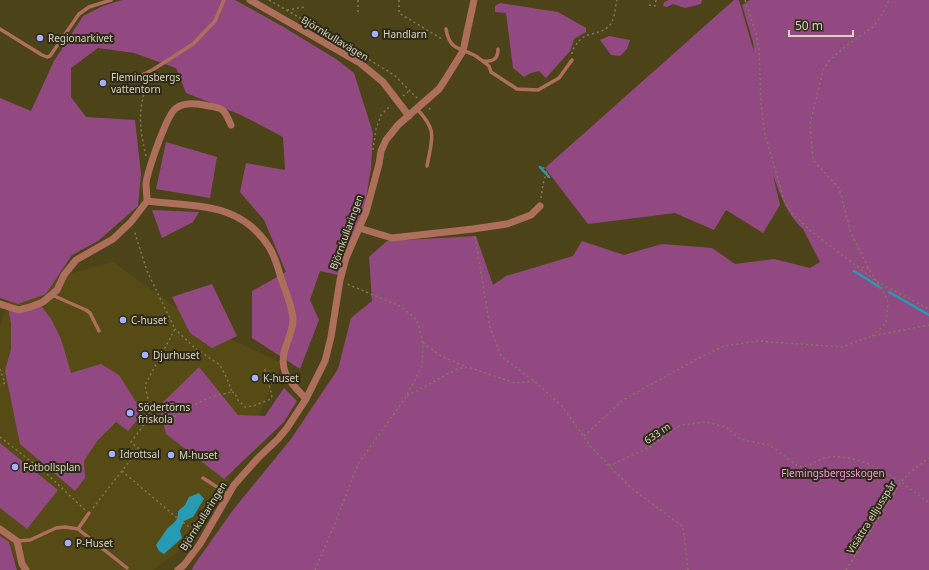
<svg xmlns="http://www.w3.org/2000/svg" width="929" height="570" viewBox="0 0 929 570" font-family="'Noto Sans',sans-serif">
<rect width="100%" height="100%" fill="#4d4318"/>
<path fill="#564a15" d="M 113,262 L 202,326 L 282,363 L 238,463 L 194,540 L 153,570 L 21,570 L 6,542 L 0,539 L 0,327 L 12,289 Z"/>
<path fill="#924982" d="M 122,0 L 235,0 L 282,26 L 336,59 L 354,73 L 373,133 L 371,168 L 365,205 L 338,275 L 320,271 L 310,300 L 319,320 L 300,369 L 252,338 L 252,291 L 286,272 L 264,220 L 240,192 L 246,163 L 285,170 L 283,137 L 241,115 L 186,93 L 176,68 L 134,53 L 98,48 L 71,68 L 71,97 L 86,117 L 135,120 L 141,174 L 138,206 L 98,241 L 72,255 L 46,294 L 18,304 L 0,298 L 0,98 L 31,111 L 54,61 L 83,16 L 103,6 Z
M 669,0 L 702,0 L 701,4 L 685,8 L 673,4 L 667,7 L 663,6 L 664,2 Z
M 734,0 L 739,0 L 754,52 L 753,42 L 742,5 L 750,0 L 929,0 L 929,570 L 192,570 L 194,565 L 233,510 L 291,439 L 338,369 L 351,318 L 372,301 L 369,257 L 387,241 L 476,236 L 493,285 L 506,276 L 573,256 L 582,241 L 624,255 L 662,244 L 712,248 L 735,264 L 774,259 L 810,268 L 820,262 L 803,229 C 787,215 780,194 773,175 L 780,205 L 763,233 L 726,210 L 714,230 L 675,213 L 588,224 L 545,168 Z
M 500,3 L 558,12 L 586,28 L 586,32 L 574,39 L 570,51 L 546,78 L 539,71 L 531,73 L 524,77 L 513,68 L 506,13 L 495,12 L 495,6 Z
M 609,36 L 630,40 L 627,49 L 620,56 L 611,55 L 600,40 Z
M 166,142 L 217,157 L 210,198 L 156,189 Z
M 152,210 L 199,212 L 193,222 L 162,238 Z
M 212,284 L 237,336 L 212,348 L 190,333 L 172,297 Z
M 40,304 L 51,319 L 61,339 L 71,373 L 101,364 L 119,375 L 143,413 L 128,431 L 116,422 L 97,441 L 84,461 L 85,478 L 75,491 L 20,444 L 5,371 L 11,349 L 11,324 L 8,306 L 10,308 Z
M 199,367 L 238,415 L 265,416 L 284,388 L 297,401 L 284,422 L 224,479 L 166,434 L 159,406 Z
M 0,443 L 58,490 L 27,529 L 0,508 Z
M 0,536 L 9,542 L 17,570 L 0,570 Z"/>
<path fill="#289bb4" d="M 199,493 L 204,499 L 193,517 L 184,521 L 180,531 L 182,538 L 164,554 L 159,551 L 156,545 C 160,540 163,534 167,529 C 173,522 178,523 178,511 L 185,505 L 189,497 Z"/>
<g fill="none" stroke-linecap="round" stroke-linejoin="round">
<path stroke="#289bb4" stroke-width="2.5" d="M 540,167 L 549,177
M 854,271 L 881,288
M 889,292 L 929,315"/>
<path stroke="#827a56" stroke-width="1.5" stroke-dasharray="2 3" stroke-linecap="butt" d="M 269,0 L 347,45
M 358,0 L 358,15
M 399,0 L 399,13 L 442,39
M 745,0 L 756,33 L 759,49 L 761,105 L 765,134 L 784,200 L 792,214 L 798,219 L 811,231 L 876,281 L 929,309
M 649,5 L 655,6 L 656,0
M 287,10 L 305,7
M 572,54 C 572,50 574,48 576,45 C 584,31 598,36 608,27 C 615,21 615,8 617,0
M 365,57 L 394,75 L 417,98
M 403,96 L 409,91
M 429,108 L 432,111
M 373,150 L 376,129 L 381,115 L 391,105
M 146,156 C 139,126 137,106 150,78
M 543,167 L 547,173
M 541,198 L 543,184 L 547,171
M 475,237 L 490,327 L 501,356 L 534,381 L 562,406 L 591,447 L 630,487 L 683,527 L 688,570
M 857,266 L 868,269
M 872,336 L 886,323 L 888,302 L 887,298 L 869,269 L 851,233 L 839,188 L 813,160 L 810,124 L 823,70 L 831,59 L 846,46 L 873,27 L 880,18 L 889,0
M 423,343 L 441,356 L 467,367
M 0,369 L 5,383 L 0,385
M 232,392 L 235,393 L 237,399 L 245,407 L 253,406 L 271,399 L 272,395 L 264,369 L 280,380
M 407,396 L 457,369 L 468,367 L 515,383 L 534,381
M 149,418 C 176,423 183,409 204,400 C 213,396 223,394 232,392 L 228,381 L 220,365 L 195,348 L 175,329
M 584,436 L 623,400 L 699,358 L 724,346 L 758,341 L 842,347 L 872,336 L 929,325
M 0,437 L 46,473 L 85,510
M 609,466 L 650,447 L 664,436 L 681,425 L 705,422 L 726,427 L 739,438 L 747,441 L 770,445 L 796,465 L 803,467 C 812,465 820,458 829,457 C 866,454 902,482 929,503
M 122,471 L 176,517 L 197,533
M 93,508 L 139,449 L 131,442 L 149,418 L 149,405 L 145,385 L 175,329 L 147,271 L 134,230
M 315,570 L 334,526 L 358,464 L 406,397 L 422,366 L 423,343 L 419,327 L 416,319 L 402,307 L 347,284
M 846,570 L 901,482 L 910,472 L 929,458"/>
<path stroke="#ad6e5c" stroke-width="3.5" d="M 0,29 L 42,55 L 47,57 L 50,56 L 79,14 L 89,7 L 111,0
M 446,29 C 449,49 459,48 474,55 C 479,58 484,62 489,66 L 491,72 L 517,89 L 538,90 L 559,78 L 572,60
M 484,61 C 493,62 498,59 498,49
M 134,79 L 154,69 L 193,44 L 215,21 L 224,0
M 417,109 C 438,131 432,138 427,166
M 52,295 L 86,310 L 90,313 L 99,331
M 203,478 L 228,494
M 78,529 L 89,513
M 17,541 L 30,540 L 56,528 L 65,527 L 78,529 L 127,568"/>
<path stroke="#ad6e5c" stroke-width="7" d="M 250,0 L 360,63 L 383,82 L 409,116
M 147,201 C 147,195 146,189 146,183 C 148,170 166,117 175,109 C 183,102 194,103 204,105 C 223,109 223,106 231,125
M 359,228 L 392,238 L 473,229 L 507,224 L 531,215 L 540,206
M 0,304 L 19,310 L 30,307 L 43,302 L 57,290 L 64,275 L 76,260 L 113,239 L 131,222 L 147,201 C 194,207 240,201 269,247 C 275,256 278,268 281,278 C 285,290 293,308 293,320 C 293,328 289,338 286,346 C 277,371 290,382 306,399
M 0,529 L 17,541 L 22,564 L 26,570
M 178,570 L 184,565 L 200,544 L 234,485 L 259,457 L 278,439 L 287,428 L 306,399 L 325,361 L 331,337 L 340,280 L 346,258 L 366,212 L 379,164 L 381,151 L 386,140 L 398,125 L 423,103 L 439,89 L 445,80 L 463,51 L 474,0"/>
</g>
<g fill="#a5b1fc" stroke="#2e2a18" stroke-width="1.5">
<circle cx="375" cy="34" r="4"/>
<circle cx="40" cy="38" r="4"/>
<circle cx="103" cy="83" r="4"/>
<circle cx="123" cy="320" r="4"/>
<circle cx="145" cy="355" r="4"/>
<circle cx="255" cy="378" r="4"/>
<circle cx="130" cy="413" r="4"/>
<circle cx="112" cy="454" r="4"/>
<circle cx="171" cy="455" r="4"/>
<circle cx="15" cy="467" r="4"/>
<circle cx="68" cy="543" r="4"/>
</g>
<g text-anchor="middle" dominant-baseline="central" stroke-width="4" stroke-linejoin="round" paint-order="stroke">
<g font-size="10" fill="#d9d4bd" stroke="#2e2a18" text-anchor="start">
<text x="383" y="34">Handlarn</text>
<text x="48" y="38">Regionarkivet</text>
<text x="111" y="77">Flemingsbergs<tspan x="111" dy="12">vattentorn</tspan></text>
<text x="131" y="320">C-huset</text>
<text x="153" y="355">Djurhuset</text>
<text x="263" y="378">K-huset</text>
<text x="138" y="407">Södertörns<tspan x="138" dy="12">friskola</tspan></text>
<text x="120" y="454">Idrottsal</text>
<text x="179" y="455">M-huset</text>
<text x="23" y="467">Fotbollsplan</text>
<text x="76" y="543">P-Huset</text>
</g>
<g font-size="10" fill="#d9d4bd" stroke="#2e2a18">
<text transform="translate(335 38) rotate(31)">Björnkullavägen</text>
<text transform="translate(346 232) rotate(-70)">Björnkullaringen</text>
<text transform="translate(657 433) rotate(-34)">633 m</text>
<text transform="translate(203 516) rotate(-58)">Björnkullaringen</text>
<text transform="translate(871 517) rotate(-58)">Visättra elljusspår</text>
</g>
<g font-size="10" fill="#fe94e5" stroke="#2e2a18">
<text x="833" y="473">Flemingsbergsskogen</text>
</g>
</g>
<path d="M789 30v6h64v-6" fill="none" stroke="#d9d4bd" stroke-width="2"/>
<text x="795" y="30" font-size="12" fill="#d9d4bd" stroke="#2e2a18" stroke-width="3" paint-order="stroke">50 m</text>
</svg>
